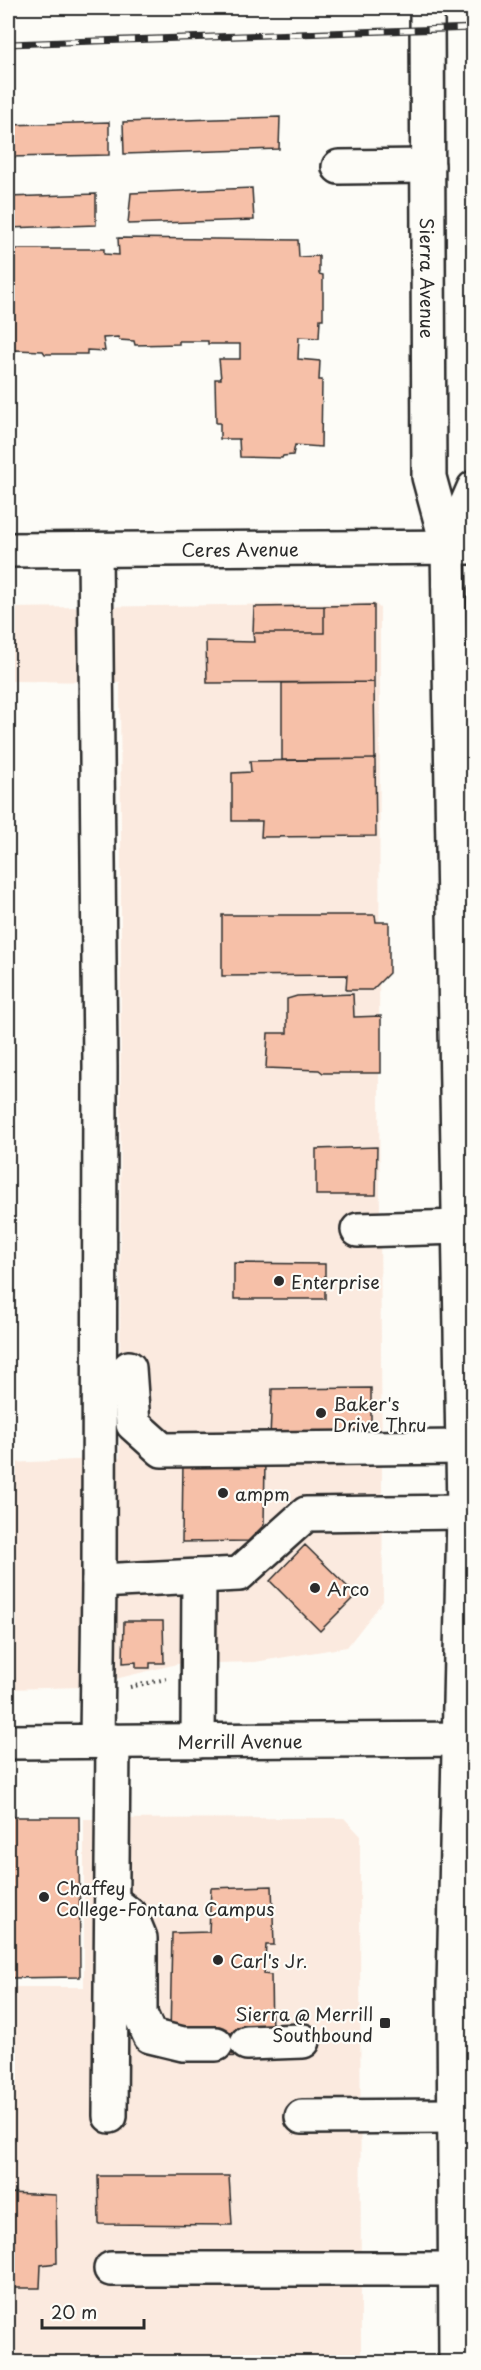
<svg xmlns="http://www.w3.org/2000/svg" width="481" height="2370" viewBox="0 0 481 2370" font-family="'Playpen Sans',sans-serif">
<rect width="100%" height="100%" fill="#fdfcf7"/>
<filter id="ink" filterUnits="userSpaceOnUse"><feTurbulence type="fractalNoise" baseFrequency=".0167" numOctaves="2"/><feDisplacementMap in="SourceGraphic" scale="12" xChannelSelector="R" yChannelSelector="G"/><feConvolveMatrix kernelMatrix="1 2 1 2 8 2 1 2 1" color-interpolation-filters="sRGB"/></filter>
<g filter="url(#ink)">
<path fill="#fbeadf" d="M 374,603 L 380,608 L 379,1093 L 383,1601 L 347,1647 L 255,1662 L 177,1664 L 82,1687 L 8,1689 L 8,1463 L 120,1458 L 121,842 L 120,682 L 8,681 L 8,608 Z
M 344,1818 L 360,1835 L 361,2362 L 8,2362 L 8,1987 L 84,1987 L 84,1819 Z"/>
<path fill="#f6c0a8" stroke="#2b2b2b" stroke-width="1.5" d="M 280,117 L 279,149 L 124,154 L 123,122 Z
M 109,122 L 109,155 L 8,157 L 8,125 Z
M 252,188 L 254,220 L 128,224 L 131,193 Z
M 96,194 L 96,225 L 8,228 L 8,197 Z
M 118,238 L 298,240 L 299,257 L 319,256 L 319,274 L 323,275 L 323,319 L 320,319 L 319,338 L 299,337 L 298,359 L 320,361 L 319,380 L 322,380 L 321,447 L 295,445 L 293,455 L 283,456 L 282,458 L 240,457 L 239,439 L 220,439 L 220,423 L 216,423 L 215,379 L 221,379 L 219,359 L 240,359 L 240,344 L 208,344 L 208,341 L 179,341 L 179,344 L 135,345 L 134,341 L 119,340 L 118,337 L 103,338 L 105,351 L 87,350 L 87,354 L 45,354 L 43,351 L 15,350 L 15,353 L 8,353 L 8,249 L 104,249 L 104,254 L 119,255 Z
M 374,605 L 374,682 L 207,683 L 206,641 L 254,642 L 253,633 L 324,633 L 324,606 Z
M 324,606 L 324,633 L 253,633 L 254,607 Z
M 374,682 L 375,759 L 282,760 L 282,683 Z
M 375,759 L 376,836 L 261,837 L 262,821 L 232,821 L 232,773 L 251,772 L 250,761 Z
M 222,915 L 375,915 L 376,922 L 389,922 L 389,973 L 372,990 L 346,990 L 347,975 L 222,976 Z
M 353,994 L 354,1017 L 381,1016 L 381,1073 L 323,1073 L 319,1070 L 266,1068 L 268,1033 L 287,1033 L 287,999 L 297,996 Z
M 377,1147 L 376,1195 L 316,1195 L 316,1149 Z
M 234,1263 L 325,1264 L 325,1299 L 234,1299 Z
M 371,1388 L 371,1438 L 270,1438 L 272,1389 Z
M 183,1460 L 265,1460 L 264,1525 L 248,1541 L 182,1542 Z
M 305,1545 L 356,1595 L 320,1631 L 270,1581 Z
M 124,1621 L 163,1621 L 164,1663 L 150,1663 L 150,1668 L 136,1668 L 136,1662 L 123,1663 Z
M 8,1817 L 79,1817 L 80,1977 L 8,1978 Z
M 272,1886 L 274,1945 L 266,1945 L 264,1974 L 271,1975 L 272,2035 L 247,2056 L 216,2057 L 170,2037 L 172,1933 L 209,1932 L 211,1888 Z
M 98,2176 L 229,2176 L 232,2225 L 99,2224 Z
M 8,2193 L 56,2195 L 57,2263 L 41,2265 L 40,2288 L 8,2288 Z"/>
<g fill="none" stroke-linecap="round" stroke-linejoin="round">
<g stroke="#2b2b2b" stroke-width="38">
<g id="minor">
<path d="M 339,167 L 428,166"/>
<path id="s1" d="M 8,550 L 474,547"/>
<path d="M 95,550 L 100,1066 L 99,1581 L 97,1741"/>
<path d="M 358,1230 L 460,1227"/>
<path d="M 129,1368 L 133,1424 L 162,1450 L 464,1447"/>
<path d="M 99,1581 L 239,1574 L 306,1514 L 464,1512"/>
<path d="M 198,1741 L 199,1576"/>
<path d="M 112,1901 L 131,1916 L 140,1938 L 140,2014 L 150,2036 L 183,2044 L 216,2044"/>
<path d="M 247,2043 L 303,2041"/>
<path d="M 110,2116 L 113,1741"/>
<path d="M 302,2117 L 455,2116"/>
<path d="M 111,2269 L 456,2269"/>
</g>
</g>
<g stroke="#2b2b2b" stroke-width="38">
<g id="major">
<path id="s2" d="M 427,8 L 429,477 L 448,547 L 464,1512 L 454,1989 L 456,2362"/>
<path d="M 448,547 L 474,488"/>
<path id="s3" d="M 8,1742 L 474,1739"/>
</g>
</g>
<path stroke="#2b2b2b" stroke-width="4" stroke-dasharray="1.5 4.5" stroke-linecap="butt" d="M 130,1687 L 166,1679"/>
<use href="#minor" stroke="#fdfcf7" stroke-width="33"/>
<use href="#major" stroke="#fdfcf7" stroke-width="33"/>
<g stroke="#2b2b2b" stroke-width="7">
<path id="rail" d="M 8,44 L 474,28"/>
</g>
<use href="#rail" stroke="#fdfcf7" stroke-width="4.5" stroke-dasharray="14" stroke-linecap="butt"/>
</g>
</g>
<g fill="#2b2b2b" stroke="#fdfcf7" stroke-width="2">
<circle cx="279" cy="1281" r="6"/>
<circle cx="321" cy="1413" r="6"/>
<circle cx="223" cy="1493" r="6"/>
<circle cx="315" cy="1588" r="6"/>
<circle cx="44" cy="1897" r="6"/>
<circle cx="218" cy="1960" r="6"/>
<rect x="379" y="2017" width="12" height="12" rx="3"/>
</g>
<g text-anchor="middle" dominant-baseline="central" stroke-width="4.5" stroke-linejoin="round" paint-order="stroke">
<g font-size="18" fill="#2b2b2b" stroke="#fdfcf7">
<text stroke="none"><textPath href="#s2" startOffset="270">Sierra Avenue</textPath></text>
<text stroke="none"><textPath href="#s1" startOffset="232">Ceres Avenue</textPath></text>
<text stroke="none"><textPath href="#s3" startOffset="232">Merrill Avenue</textPath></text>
</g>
<g font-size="18" fill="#2b2b2b" stroke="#fdfcf7" text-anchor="start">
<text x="291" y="1281">Enterprise</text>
<text x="333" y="1403">Baker's<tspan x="333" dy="21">Drive Thru</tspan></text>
<text x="235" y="1493">ampm</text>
<text x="327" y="1588">Arco</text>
<text x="56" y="1887">Chaffey<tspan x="56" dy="21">College-Fontana Campus</tspan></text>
<text x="230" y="1960">Carl's Jr.</text>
<text x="373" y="2013" text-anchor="end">Sierra @ Merrill<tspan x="373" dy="21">Southbound</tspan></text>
</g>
</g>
<rect width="481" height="2370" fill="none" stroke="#fdfcf7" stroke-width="30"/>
<rect x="15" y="15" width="451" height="2340" fill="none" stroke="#2b2b2b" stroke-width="2" filter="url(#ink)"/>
<path d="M42 2319v9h102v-9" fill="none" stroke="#2b2b2b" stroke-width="3"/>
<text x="51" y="2319" font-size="18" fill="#2b2b2b" stroke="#fdfcf7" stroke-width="4.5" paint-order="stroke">20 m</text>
</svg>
